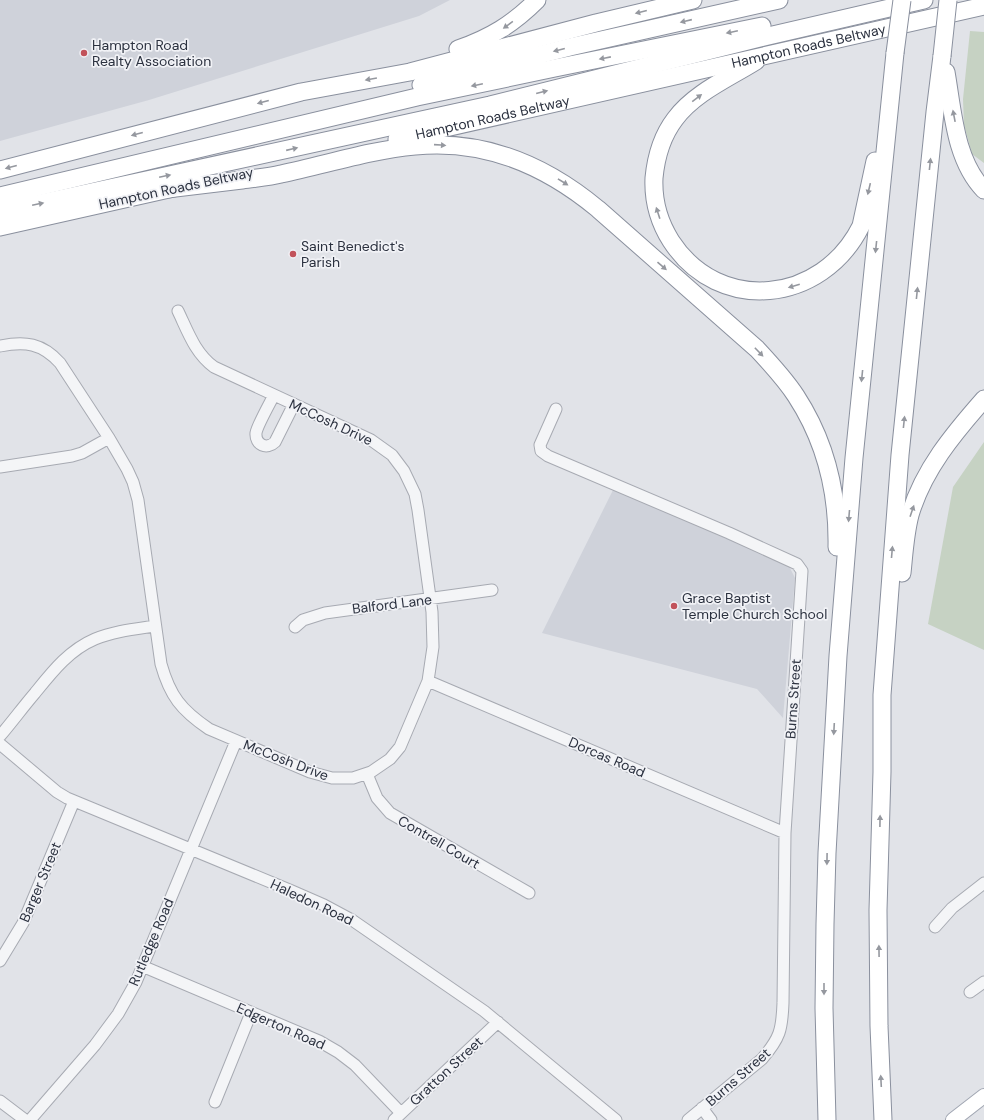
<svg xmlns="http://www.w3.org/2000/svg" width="984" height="1120" viewBox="0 0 984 1120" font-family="'DM Sans',sans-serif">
<rect width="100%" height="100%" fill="#e1e3e8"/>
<path fill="#cfd2da" d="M 0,0 L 450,0 L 419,16 L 149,100 L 0,141 Z
M 614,488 L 784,562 L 789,566 L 795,578 L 783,718 L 757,689 L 542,633 Z"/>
<path fill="#c6d2c3" d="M 970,31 L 984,32 L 984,163 L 972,154 L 964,125 L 963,99 Z
M 984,442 L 984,650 L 928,624 L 953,487 Z"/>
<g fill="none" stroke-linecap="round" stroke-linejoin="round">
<g stroke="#a7aab2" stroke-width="13">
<path id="minor" d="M 0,346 C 25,341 42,343 60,363 L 109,438 L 127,469 L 133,482 L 138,500 L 161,664 C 170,696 181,710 209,729 L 310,772 L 332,778 L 353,778 L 371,772 L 390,759 L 400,747 L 428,681 L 433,647 L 432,612 L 418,510 L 415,494 L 404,471 L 392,455 L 371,440 L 214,367 C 195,353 188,332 178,311
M 274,395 C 270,403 257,426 256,433 C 255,445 267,450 275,442 L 294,404
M 556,409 L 540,445 L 541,451 L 548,456 L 729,533 L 797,564 L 802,571 L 785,833 L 783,1003 C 782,1030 780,1038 762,1059 L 688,1120
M 0,467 L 72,456 L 82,453 L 109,438
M 295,627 L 303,620 L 325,613 L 492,590
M 428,681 L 785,833
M 0,736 C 12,722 23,707 35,693 C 52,672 69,650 95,639 C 114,631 135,629 155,626
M 0,744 L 57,792 L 67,798 L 292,891 L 324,905 L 352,920 L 484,1011 L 616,1120
M 367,774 L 377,798 L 390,813 L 529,893
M 935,927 L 952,908 L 984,883
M 0,961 L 23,923 L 74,801
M 142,966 L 319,1041 L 338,1052 L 355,1065 L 401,1113
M 970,992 L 984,982
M 0,1101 L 25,1120
M 215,1102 L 251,1013
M 702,1108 L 711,1120
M 30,1120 L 95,1045 L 118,1014 L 136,982 L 236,741
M 394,1120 L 498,1022"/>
</g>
<g stroke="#a2a7b3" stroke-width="16">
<path id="major" d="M 953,1120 L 984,1096"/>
</g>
<g stroke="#8a909e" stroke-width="19">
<g id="highway">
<path d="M 458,49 C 490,38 513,24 537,0"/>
<path d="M 756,61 C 729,78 694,93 675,119 C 662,136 656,157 654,178 C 653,200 659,222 671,241 C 719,315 822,304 861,226 L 875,161"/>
<path d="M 946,72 C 953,112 955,160 984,190"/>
<path d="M 421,85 L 570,47 L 779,0"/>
<path id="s1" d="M 397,139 L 984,6"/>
<path d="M 0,170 L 301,92 L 410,72 L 596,23 L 693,0"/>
<path d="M 167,189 C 192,186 217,183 242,180 C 255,178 269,177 281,174 C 325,165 370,150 415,146 C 485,139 545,165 598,209 L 757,349 C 771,364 785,379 796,396 C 826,442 838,492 837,547"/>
<path d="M 0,196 L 417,97 L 555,68 L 762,26"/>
<path d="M 0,212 L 490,105 L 764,37 L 924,0"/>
<path d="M 0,227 L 178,187"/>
<path d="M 902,573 C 904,554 905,534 910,515 C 923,470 954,433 984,399"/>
<path d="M 827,1120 L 824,1008 L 825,924 L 827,853 L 838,656 L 854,458 L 895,53"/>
<path d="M 883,1120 L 879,1026 L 878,910 L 882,772 L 882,695 L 900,455 L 935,112 L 942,56"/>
</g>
</g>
<use href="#minor" stroke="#f4f5f7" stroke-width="11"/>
<use href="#major" stroke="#fff" stroke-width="14"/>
<use href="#highway" stroke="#fff" stroke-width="17"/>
<g stroke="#8a909e" stroke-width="19" stroke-linecap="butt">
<path id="highway-bridge" d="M 895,53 L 902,0
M 942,56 L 948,0"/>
</g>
<use href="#highway-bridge" stroke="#fff" stroke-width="17"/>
</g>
<defs><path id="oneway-solid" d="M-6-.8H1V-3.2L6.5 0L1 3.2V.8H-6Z"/></defs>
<g fill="#95989f">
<use href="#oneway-solid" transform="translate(641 12) rotate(166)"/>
<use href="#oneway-solid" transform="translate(686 21) rotate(167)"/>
<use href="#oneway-solid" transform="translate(508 25) rotate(144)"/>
<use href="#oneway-solid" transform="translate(732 32) rotate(168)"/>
<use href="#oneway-solid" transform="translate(559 50) rotate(166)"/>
<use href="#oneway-solid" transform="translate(605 58) rotate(169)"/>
<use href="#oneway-solid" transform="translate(371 79) rotate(170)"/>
<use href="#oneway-solid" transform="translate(477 85) rotate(168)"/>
<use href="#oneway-solid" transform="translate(542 92) rotate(-14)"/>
<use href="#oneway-solid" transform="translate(697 98) rotate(-37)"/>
<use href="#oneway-solid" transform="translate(263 102) rotate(165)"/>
<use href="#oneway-solid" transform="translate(954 116) rotate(-101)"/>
<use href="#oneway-solid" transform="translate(137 134) rotate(165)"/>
<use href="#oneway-solid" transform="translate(440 145) rotate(4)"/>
<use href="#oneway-solid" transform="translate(292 149) rotate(-13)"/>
<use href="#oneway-solid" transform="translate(930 164) rotate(-84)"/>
<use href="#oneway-solid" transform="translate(11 167) rotate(165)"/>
<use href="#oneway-solid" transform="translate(165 176) rotate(-12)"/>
<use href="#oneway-solid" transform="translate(563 182) rotate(32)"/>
<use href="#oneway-solid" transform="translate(869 189) rotate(103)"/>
<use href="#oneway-solid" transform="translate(38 204) rotate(-12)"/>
<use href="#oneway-solid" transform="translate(658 213) rotate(-108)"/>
<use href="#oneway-solid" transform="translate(876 247) rotate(96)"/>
<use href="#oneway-solid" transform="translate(662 266) rotate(41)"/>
<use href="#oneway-solid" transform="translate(794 286) rotate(164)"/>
<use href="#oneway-solid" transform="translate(917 293) rotate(-84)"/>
<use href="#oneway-solid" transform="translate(759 352) rotate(46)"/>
<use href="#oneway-solid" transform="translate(862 376) rotate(96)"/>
<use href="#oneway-solid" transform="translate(904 422) rotate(-84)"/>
<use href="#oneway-solid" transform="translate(912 511) rotate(-71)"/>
<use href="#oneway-solid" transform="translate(849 516) rotate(95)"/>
<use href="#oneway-solid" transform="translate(892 552) rotate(-85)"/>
<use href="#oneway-solid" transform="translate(834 729) rotate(93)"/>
<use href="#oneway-solid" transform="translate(880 821) rotate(-89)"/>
<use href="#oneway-solid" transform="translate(827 859) rotate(91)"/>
<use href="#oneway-solid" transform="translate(879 951) rotate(-91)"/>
<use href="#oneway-solid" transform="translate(824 989) rotate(90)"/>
<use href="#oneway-solid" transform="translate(881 1081) rotate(-93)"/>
</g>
<g fill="#c2525a" stroke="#f1f2f6" stroke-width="1.5">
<circle cx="84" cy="53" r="4"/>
<circle cx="293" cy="254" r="4"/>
<circle cx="674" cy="606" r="4"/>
</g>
<g text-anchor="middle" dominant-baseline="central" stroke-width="3.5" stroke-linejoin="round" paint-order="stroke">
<g font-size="14" fill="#2b313f" stroke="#f1f2f6" text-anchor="start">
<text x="92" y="45">Hampton Road<tspan x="92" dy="16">Realty Association</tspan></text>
<text x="301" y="246">Saint Benedict's<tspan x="301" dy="16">Parish</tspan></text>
<text x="682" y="598">Grace Baptist<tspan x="682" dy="16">Temple Church School</tspan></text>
</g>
<g font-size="14" fill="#2b313f" stroke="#f1f2f6">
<text stroke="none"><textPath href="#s1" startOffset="422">Hampton Roads Beltway</textPath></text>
<text stroke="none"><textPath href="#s1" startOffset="98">Hampton Roads Beltway</textPath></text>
<text transform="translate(176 188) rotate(-12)">Hampton Roads Beltway</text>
<text transform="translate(331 422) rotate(25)">McCosh Drive</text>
<text transform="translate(392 604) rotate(-7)">Balford Lane</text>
<text transform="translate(793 699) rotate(-86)">Burns Street</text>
<text transform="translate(607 757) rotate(23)">Dorcas Road</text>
<text transform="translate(286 760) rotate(21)">McCosh Drive</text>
<text transform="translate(439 842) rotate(30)">Contrell Court</text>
<text transform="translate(40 882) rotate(-67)">Barger Street</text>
<text transform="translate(312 902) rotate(25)">Haledon Road</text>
<text transform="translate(151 942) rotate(-67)">Rutledge Road</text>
<text transform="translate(281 1026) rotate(24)">Edgerton Road</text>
<text transform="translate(446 1071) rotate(-43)">Gratton Street</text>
<text transform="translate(738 1077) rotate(-41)">Burns Street</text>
</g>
</g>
</svg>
